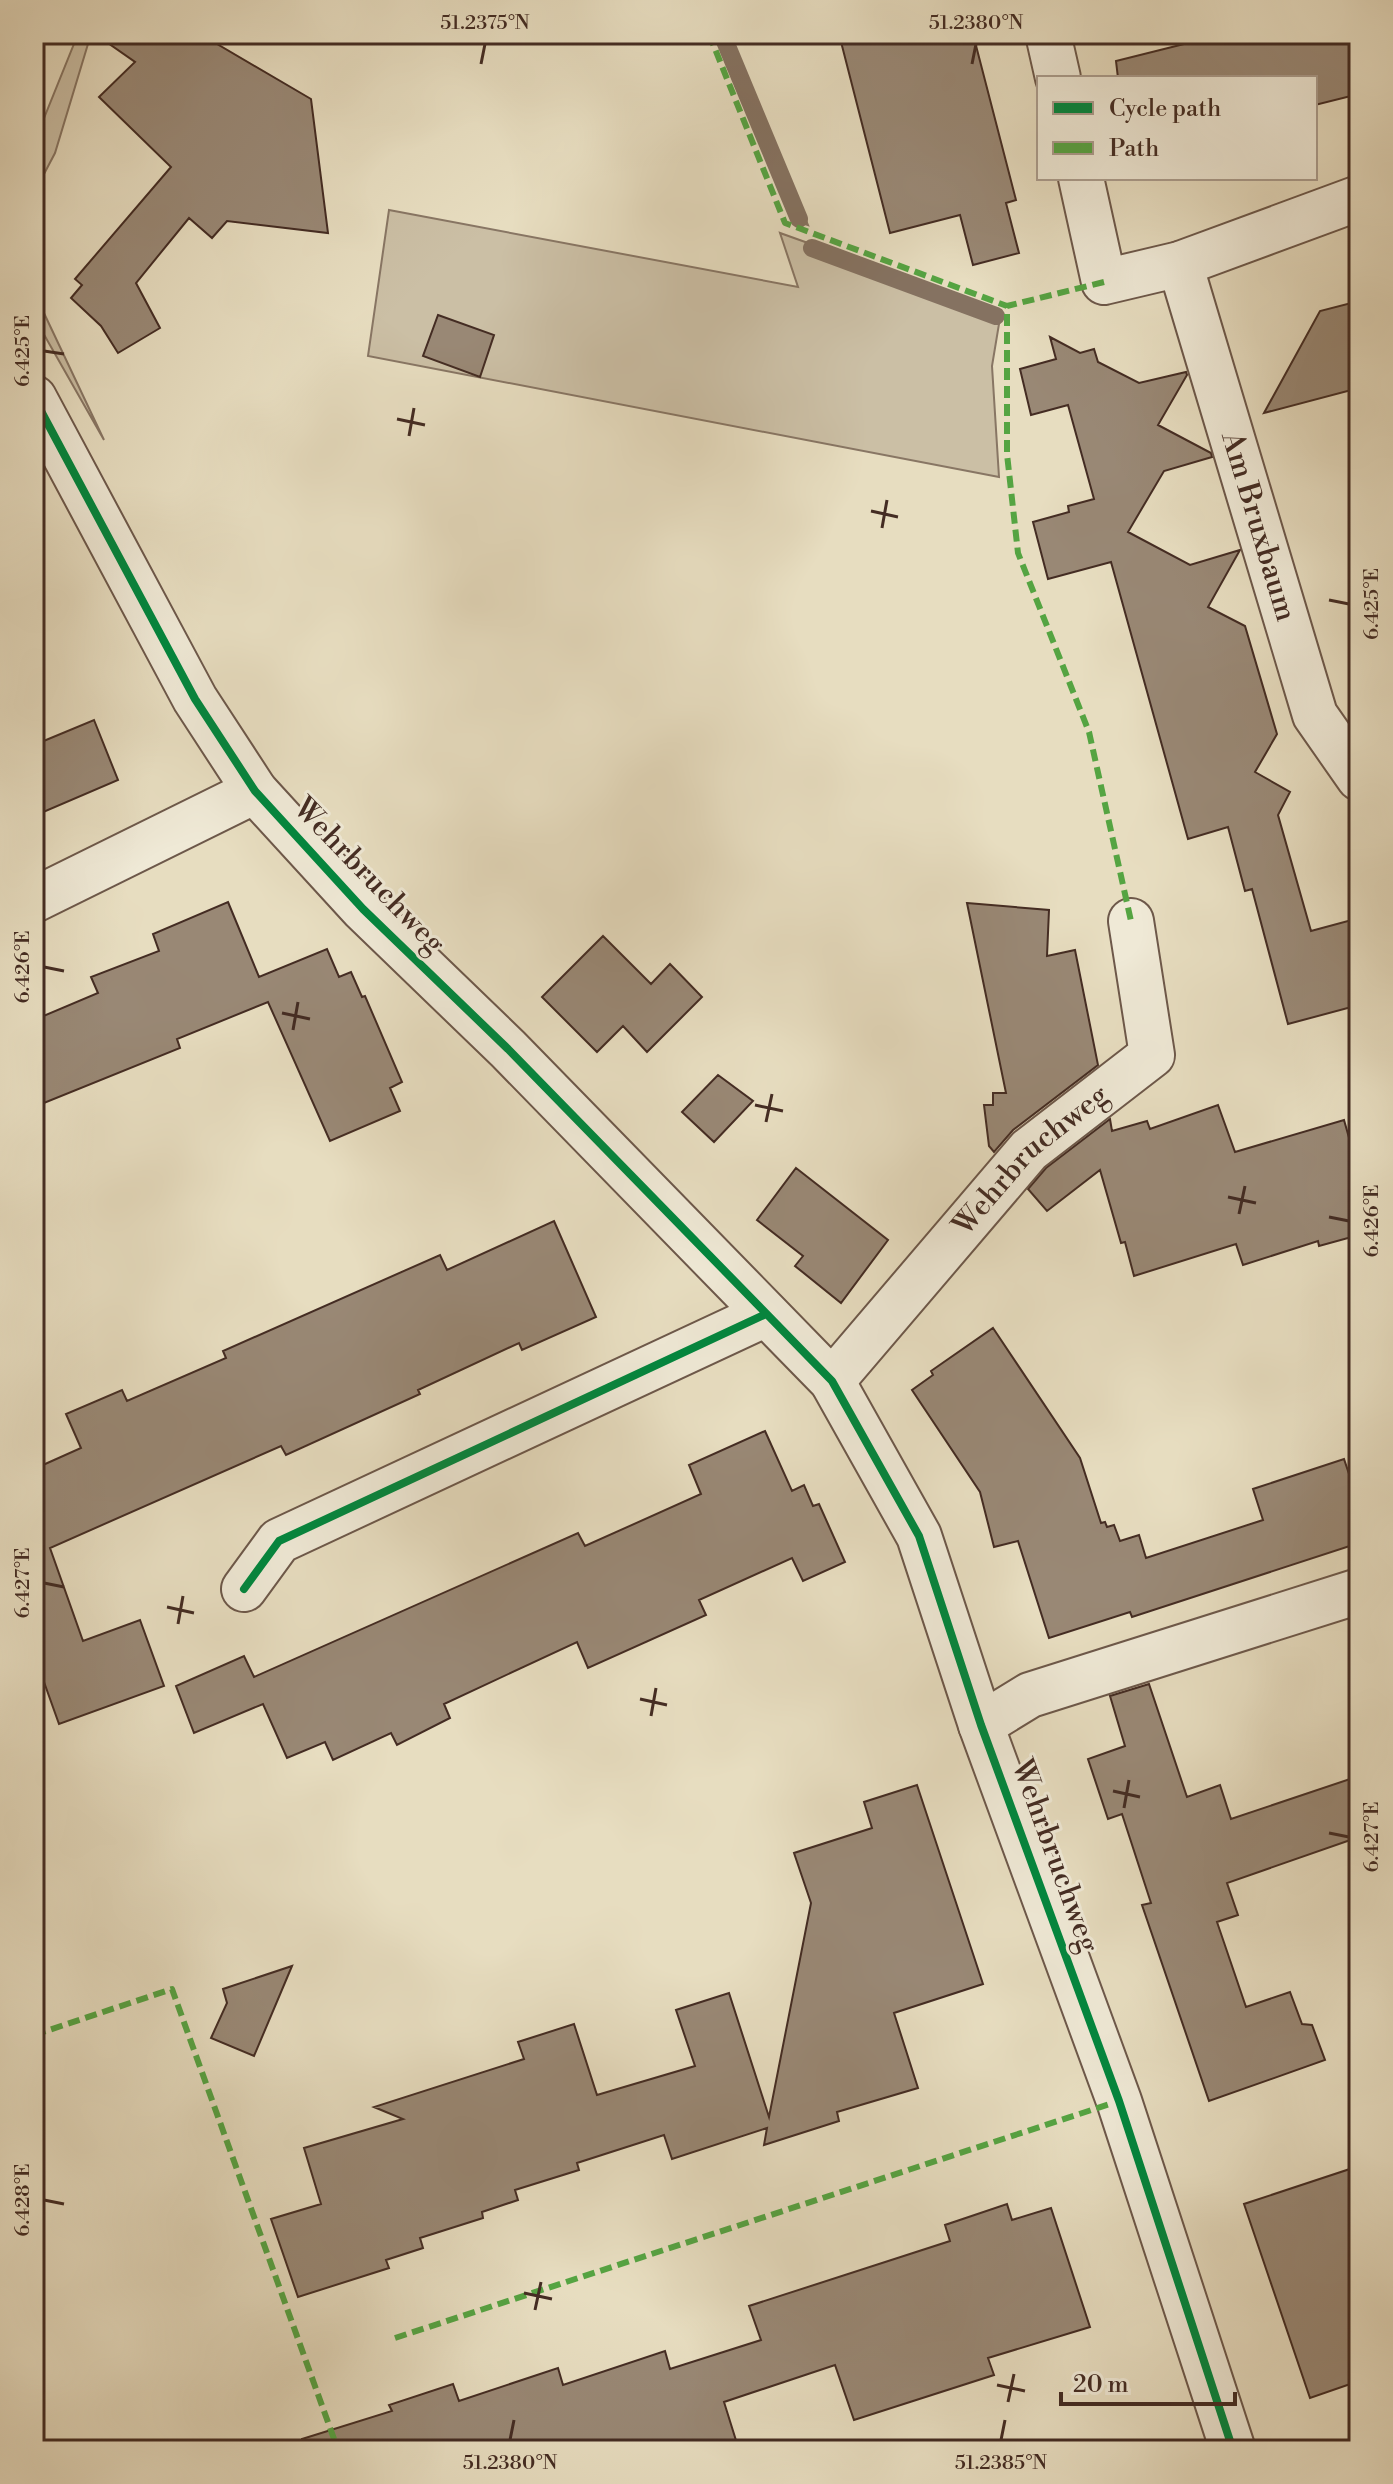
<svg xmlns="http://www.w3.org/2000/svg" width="1393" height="2484" viewBox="0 0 1393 2484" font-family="'Libre Bodoni',serif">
<rect width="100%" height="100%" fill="#e7ddc0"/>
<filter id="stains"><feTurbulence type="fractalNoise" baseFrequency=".0025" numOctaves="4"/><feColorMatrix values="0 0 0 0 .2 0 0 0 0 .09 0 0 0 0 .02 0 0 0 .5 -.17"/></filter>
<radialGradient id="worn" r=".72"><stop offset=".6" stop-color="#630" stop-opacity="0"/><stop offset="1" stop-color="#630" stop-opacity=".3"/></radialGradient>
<path fill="#cbbfa5" stroke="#887664" stroke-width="2" d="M 78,34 L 91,34 L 55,153 L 34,193 L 34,143 Z
M 715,34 L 729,34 L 808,225 L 793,220 Z
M 389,210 L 798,287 L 780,233 L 1001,312 L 992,366 L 999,477 L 368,356 Z
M 34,292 L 104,440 L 34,317 Z"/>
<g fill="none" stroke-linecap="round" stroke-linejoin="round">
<path stroke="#857261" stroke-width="18" d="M 722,34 L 799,219
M 812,248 L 996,316"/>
</g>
<path fill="#998875" stroke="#442c23" stroke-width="2" d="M 95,34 L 200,34 L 311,99 L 328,233 L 227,221 L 212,238 L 189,218 L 136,283 L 160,328 L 118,353 L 101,326 L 71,298 L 82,285 L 75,279 L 171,167 L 99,97 L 135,62 Z
M 839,34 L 973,34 L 1016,200 L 1006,203 L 1019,253 L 973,265 L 960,215 L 890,233 Z
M 1224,34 L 1359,34 L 1359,94 L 1315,105 L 1315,78 L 1118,78 L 1116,61 Z
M 1359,301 L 1359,388 L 1264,413 L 1320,311 Z
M 438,315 L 494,335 L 480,377 L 423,356 Z
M 1050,337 L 1080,353 L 1094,349 L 1098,362 L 1139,383 L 1186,372 L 1187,375 L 1158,425 L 1211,453 L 1212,457 L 1164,471 L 1128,532 L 1190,565 L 1240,550 L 1208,607 L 1245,626 L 1277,734 L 1255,772 L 1290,792 L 1278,815 L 1311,931 L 1359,918 L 1359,1005 L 1288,1024 L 1252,889 L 1245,891 L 1228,827 L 1188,839 L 1111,562 L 1048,579 L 1033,522 L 1069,512 L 1068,506 L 1094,499 L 1068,405 L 1031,415 L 1020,369 L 1056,359 Z
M 94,720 L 118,780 L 34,816 L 34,745 Z
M 228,902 L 259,977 L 327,949 L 339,977 L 351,972 L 362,997 L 365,996 L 402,1082 L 390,1088 L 400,1111 L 330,1141 L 268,1002 L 177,1039 L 180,1048 L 34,1107 L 34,1020 L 98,993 L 91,977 L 159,951 L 153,934 Z
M 967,903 L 1049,910 L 1047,956 L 1075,950 L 1098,1065 L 1013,1130 L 994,1152 L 989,1146 L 984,1105 L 993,1105 L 993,1093 L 1006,1093 Z
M 603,936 L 651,984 L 670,964 L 702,997 L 647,1052 L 623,1026 L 597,1052 L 542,997 Z
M 718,1075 L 753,1101 L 714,1142 L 682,1112 Z
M 1218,1105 L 1235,1152 L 1344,1120 L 1359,1173 L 1359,1235 L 1319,1246 L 1318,1241 L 1243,1265 L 1236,1244 L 1134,1276 L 1125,1242 L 1121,1243 L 1100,1170 L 1047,1211 L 1028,1189 L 1046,1168 L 1110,1119 L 1112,1131 L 1147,1121 L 1150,1129 Z
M 796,1168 L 888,1240 L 841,1303 L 795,1266 L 803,1256 L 757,1220 Z
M 554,1221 L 596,1317 L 522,1350 L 519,1343 L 418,1390 L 420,1394 L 286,1455 L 281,1446 L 50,1548 L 83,1641 L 140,1620 L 164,1686 L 59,1724 L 34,1654 L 34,1469 L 81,1448 L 66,1414 L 122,1390 L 127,1401 L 226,1358 L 223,1351 L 440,1255 L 447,1270 Z
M 993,1328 L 1080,1458 L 1101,1523 L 1105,1522 L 1107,1527 L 1114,1525 L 1120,1541 L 1139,1535 L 1146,1558 L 1263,1520 L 1253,1489 L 1344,1459 L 1359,1504 L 1359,1543 L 1132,1617 L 1130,1612 L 1049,1638 L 1018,1541 L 994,1547 L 980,1492 L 912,1390 L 933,1375 L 931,1371 Z
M 765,1431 L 792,1491 L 804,1485 L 813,1506 L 819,1504 L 845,1562 L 803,1581 L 792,1558 L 699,1600 L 706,1615 L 588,1668 L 577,1642 L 444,1704 L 450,1718 L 397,1745 L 391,1733 L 333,1760 L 325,1742 L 287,1758 L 263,1704 L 194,1733 L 176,1686 L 244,1656 L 254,1677 L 578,1533 L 585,1546 L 701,1494 L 689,1465 Z
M 1149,1684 L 1187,1797 L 1220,1785 L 1231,1819 L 1359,1776 L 1359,1837 L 1227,1883 L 1238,1915 L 1217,1922 L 1246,2007 L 1290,1992 L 1302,2024 L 1312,2025 L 1325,2060 L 1209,2101 L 1142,1905 L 1151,1903 L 1122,1814 L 1108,1819 L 1088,1759 L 1125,1746 L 1110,1696 Z
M 917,1785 L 983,1984 L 894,2013 L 918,2088 L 837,2112 L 839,2121 L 764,2145 L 767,2128 L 672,2159 L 664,2135 L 577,2163 L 579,2170 L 515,2190 L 518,2200 L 482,2212 L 483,2218 L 420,2238 L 423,2248 L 386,2260 L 389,2268 L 298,2297 L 271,2219 L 321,2204 L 304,2148 L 403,2119 L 374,2107 L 524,2059 L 518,2042 L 574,2024 L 597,2095 L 695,2066 L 676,2010 L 729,1993 L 769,2117 L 811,1903 L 794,1853 L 872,1828 L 864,1802 Z
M 292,1966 L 254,2056 L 211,2038 L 227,2003 L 223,1989 Z
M 1359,2166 L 1359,2381 L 1310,2398 L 1244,2204 Z
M 1007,2204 L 1012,2220 L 1051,2208 L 1090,2327 L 988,2358 L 994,2375 L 854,2420 L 835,2365 L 724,2402 L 739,2450 L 303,2450 L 302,2439 L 392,2411 L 389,2405 L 453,2384 L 459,2401 L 558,2368 L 563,2385 L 665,2351 L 670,2369 L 761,2340 L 749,2306 L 950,2241 L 945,2225 Z"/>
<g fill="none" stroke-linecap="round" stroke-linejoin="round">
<g stroke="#6d584a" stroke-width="48">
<g id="street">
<path d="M 1048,34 L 1058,78"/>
<path d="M 1081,178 L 1104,282 L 1180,264 L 1359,198"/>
<path id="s1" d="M 1180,264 L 1315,715 L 1359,778"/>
<path d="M 34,398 L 195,699 L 255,791 L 363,909 L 508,1049 L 832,1381 L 919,1536 L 981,1725 L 1119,2101 L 1233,2450"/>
<path d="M 34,900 L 255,791"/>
<path id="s2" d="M 832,1381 L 1029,1150 L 1152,1055 L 1131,921"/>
<path d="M 244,1589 L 279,1541 L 766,1314"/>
<path d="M 981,1725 L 1030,1695 L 1359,1591"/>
</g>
</g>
<use href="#street" stroke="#efe9d6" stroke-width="44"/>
<path stroke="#55a442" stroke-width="6" stroke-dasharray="12 6" stroke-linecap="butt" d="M 709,34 L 785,223 L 1007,306
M 1104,282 L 1007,306 L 1007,454 L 1018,553 L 1089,732 L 1131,921
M 34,2035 L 172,1989 L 338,2450
M 395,2338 L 1119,2101"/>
<g stroke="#efe9d6" stroke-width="13">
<path id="cycleway" d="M 34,398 L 195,699 L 255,791 L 363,909 L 508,1049 L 832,1381 L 919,1536 L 981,1725 L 1119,2101 L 1233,2450
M 244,1589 L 279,1541 L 766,1314"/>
</g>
<use href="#cycleway" stroke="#00873e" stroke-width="8"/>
</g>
<path fill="none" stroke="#442c23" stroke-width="3" d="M 481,64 L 485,44M 972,64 L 976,44M 44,351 L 64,354M 397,419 L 425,425M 409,436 L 414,408M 871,511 L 898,517M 882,528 L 887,500M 1329,600 L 1349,604M 44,967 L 64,971M 282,1013 L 310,1019M 293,1030 L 298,1002M 755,1105 L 783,1111M 766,1122 L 772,1094M 1228,1197 L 1256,1203M 1239,1214 L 1245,1186M 1329,1217 L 1349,1221M 44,1583 L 64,1587M 167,1607 L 194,1613M 178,1624 L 183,1596M 640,1699 L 667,1705M 651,1716 L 656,1688M 1113,1791 L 1140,1797M 1124,1808 L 1129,1780M 1329,1833 L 1349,1837M 44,2200 L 64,2204M 524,2293 L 552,2299M 535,2310 L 541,2282M 997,2385 L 1025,2391M 1008,2402 L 1014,2374M 510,2440 L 514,2420M 1001,2440 L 1005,2420"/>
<g text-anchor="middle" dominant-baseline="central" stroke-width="6" stroke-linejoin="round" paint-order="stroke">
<g font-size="30" fill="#442c23" stroke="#efe9d6">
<text stroke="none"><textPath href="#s1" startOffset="274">Am Bruxbaum</textPath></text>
<text transform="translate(369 876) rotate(46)">Wehrbruchweg</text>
<text stroke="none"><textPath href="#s2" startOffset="298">Wehrbruchweg</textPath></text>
<text transform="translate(1055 1856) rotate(70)">Wehrbruchweg</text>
</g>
</g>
<rect width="1393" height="2484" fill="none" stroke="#e7ddc0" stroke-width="88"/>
<rect x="1037" y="76" width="280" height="104" fill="#efe9d6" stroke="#ab9d8e" stroke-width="2"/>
<rect x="1053" y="102" width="40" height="12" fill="#00873e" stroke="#ab9d8e" stroke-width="2"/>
<text x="1109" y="116" font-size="24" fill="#442c23">Cycle path</text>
<rect x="1053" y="142" width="40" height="12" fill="#55a442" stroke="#ab9d8e" stroke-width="2"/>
<text x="1109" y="156" font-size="24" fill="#442c23">Path</text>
<path d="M1061 2392v12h174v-12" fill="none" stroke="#442c23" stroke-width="4"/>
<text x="1073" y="2392" font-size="24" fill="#442c23" stroke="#efe9d6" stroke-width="6" paint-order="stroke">20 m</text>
<rect x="44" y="44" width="1305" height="2396" fill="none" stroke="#442c23" stroke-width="3"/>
<g font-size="20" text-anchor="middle" fill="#442c23">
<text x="485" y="29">51.2375°N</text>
<text x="976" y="29">51.2380°N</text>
<text transform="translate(22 351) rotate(-90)" y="7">6.425°E</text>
<text transform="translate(1371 604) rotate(-90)" y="7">6.425°E</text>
<text transform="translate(22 967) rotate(-90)" y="7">6.426°E</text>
<text transform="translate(1371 1221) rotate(-90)" y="7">6.426°E</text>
<text transform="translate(22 1583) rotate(-90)" y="7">6.427°E</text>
<text transform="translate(1371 1837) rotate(-90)" y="7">6.427°E</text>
<text transform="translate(22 2200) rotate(-90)" y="7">6.428°E</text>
<text x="510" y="2469">51.2380°N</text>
<text x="1001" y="2469">51.2385°N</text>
</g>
<rect width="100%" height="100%" filter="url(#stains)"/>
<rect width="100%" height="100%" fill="url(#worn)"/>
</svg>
